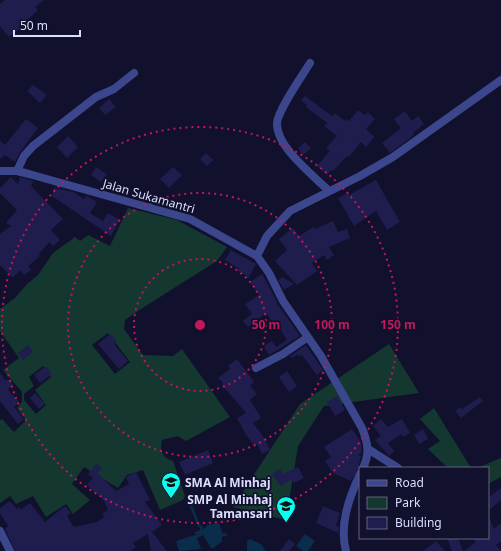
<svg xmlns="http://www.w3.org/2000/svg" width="501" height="551" viewBox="0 0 501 551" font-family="'Noto Sans',sans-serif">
<rect width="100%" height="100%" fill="#11112d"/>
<path fill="#143730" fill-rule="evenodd" d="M 128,208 L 177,220 L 227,247 L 217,261 L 144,307 L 125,320 L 124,329 L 143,355 L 173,356 L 182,349 L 230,417 L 186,441 L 178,436 L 162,440 C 159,449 163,459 173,461 L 185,496 L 183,500 L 160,510 L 143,470 L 127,475 L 118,488 L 84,467 L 72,484 L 90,500 L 73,514 L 66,504 L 46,517 L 33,496 L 16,504 L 10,496 L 0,503 L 0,420 L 2,419 L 14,432 L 26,420 L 17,408 L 22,402 L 22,392 L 3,370 L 19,358 L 0,331 L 0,309 L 15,298 L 27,284 L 38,275 L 53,253 L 75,237 L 80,241 L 88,235 L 110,246 ZM 108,333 L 130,362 L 115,374 L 92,345 ZM 43,366 L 51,377 L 35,390 L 46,405 L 36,414 L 24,400 L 24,394 L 34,386 L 29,377 Z
M 389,344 L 419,393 L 324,406 L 298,446 L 286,520 L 233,507 L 300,404 Z
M 434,408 L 471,468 L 448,468 L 428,449 L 440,441 L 420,419 Z
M 501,458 L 501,477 L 488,484 L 488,468 L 477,468 Z"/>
<path fill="#0a2d4c" d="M 219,523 L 223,536 L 221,540 L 223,541 L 213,548 L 211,548 L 203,535 L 197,538 L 201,549 L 179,551 L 176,541 L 198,534 L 208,525 Z
M 305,534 L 315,541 L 308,551 L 303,551 L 296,546 Z
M 250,539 L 261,544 L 266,551 L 247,551 L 247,541 Z"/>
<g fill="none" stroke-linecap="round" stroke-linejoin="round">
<path stroke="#0a2d4c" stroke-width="2.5" d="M 188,498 L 198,524 L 202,528 L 200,532 L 196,533
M 222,534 L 226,535"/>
</g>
<path fill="#1e1d4e" d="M 5,0 L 44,0 L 35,7 L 38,10 L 23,24 L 24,25 L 9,37 L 0,26 L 0,4 Z
M 33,85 L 47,95 L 40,103 L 27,91 Z
M 305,96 L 332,116 L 335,113 L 345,121 L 347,119 L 349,121 L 358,110 L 365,115 L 368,112 L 375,119 L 366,129 L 374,137 L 366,147 L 361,142 L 349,157 L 347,156 L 333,171 L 331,170 L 327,175 L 317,166 L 330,151 L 326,148 L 337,136 L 324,126 L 327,123 L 306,107 L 307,105 L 301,100 Z
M 109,99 L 116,107 L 105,115 L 99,108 Z
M 405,111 L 412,121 L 418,116 L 424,124 L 413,133 L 414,135 L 390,153 L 382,143 L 401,128 L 394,119 Z
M 26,119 L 38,128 L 20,152 L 15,162 L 5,155 L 0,159 L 0,140 L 5,145 Z
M 68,136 L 78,147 L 67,158 L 57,147 Z
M 305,142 L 311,148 L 303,155 L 298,148 Z
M 206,153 L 213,160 L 207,166 L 200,159 Z
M 96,167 L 107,174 L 101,182 L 91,175 Z
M 173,167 L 182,175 L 169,188 L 160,179 Z
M 11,177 L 18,184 L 20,177 L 34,181 L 31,186 L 63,219 L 51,230 L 60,240 L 53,246 L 49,242 L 39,254 L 40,256 L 28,266 L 31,270 L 24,275 L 20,270 L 13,278 L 0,265 L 0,234 L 11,226 L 6,223 L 17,210 L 0,193 L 0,188 Z
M 376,180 L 400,222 L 387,230 L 376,211 L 354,226 L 338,198 L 348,193 L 349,195 Z
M 54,188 L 74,192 L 84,199 L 86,196 L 89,197 L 97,202 L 90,213 L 103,221 L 108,213 L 120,220 L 111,236 L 52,196 Z
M 333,221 L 338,232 L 347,229 L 350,238 L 329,247 L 334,255 L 327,260 L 324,255 L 312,263 L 317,271 L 297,285 L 275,261 L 287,250 L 279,239 L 293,228 L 299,236 L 314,227 L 315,229 Z
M 231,250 L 256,264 L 248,279 L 246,275 L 238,271 L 239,269 L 225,260 Z
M 262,274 L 277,301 L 276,302 L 300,336 L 269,355 L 264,346 L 272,341 L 276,347 L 287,340 L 277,324 L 275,325 L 266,313 L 248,327 L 243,321 L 252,314 L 245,304 L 259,295 L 250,282 Z
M 282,277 L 294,284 L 284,290 L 278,280 Z
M 110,334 L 117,341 L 114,344 L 128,361 L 119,369 L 98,344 Z
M 28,345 L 33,352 L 23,360 L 18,353 Z
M 306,345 L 323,370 L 317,375 L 302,355 L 299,357 L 298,354 L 292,358 L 290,356 Z
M 237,359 L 254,382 L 250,386 L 257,394 L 250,400 L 261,418 L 253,423 L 263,436 L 270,450 L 262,454 L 257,444 L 255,446 L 246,435 L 237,418 L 246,413 L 222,385 L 223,383 L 218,378 L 230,369 L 228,366 Z
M 46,366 L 52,374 L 40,383 L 34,375 Z
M 287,371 L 297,386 L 289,392 L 279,377 Z
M 0,373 L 6,381 L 8,379 L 13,385 L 8,389 L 9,391 L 19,402 L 14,407 L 24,419 L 18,424 L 0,401 Z
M 35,393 L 45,404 L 39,409 L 30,398 Z
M 337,396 L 345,410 L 335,416 L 327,402 Z
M 480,397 L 483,401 L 461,418 L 455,411 L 460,407 L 462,409 Z
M 381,419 L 388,427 L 402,419 L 410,433 L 403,437 L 401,434 L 388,443 L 394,451 L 389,456 L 375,440 L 381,436 L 373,426 Z
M 352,429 L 361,442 L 362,452 L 358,455 L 361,456 L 358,469 L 351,481 L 333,473 L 325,461 L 331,457 L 324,447 Z
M 423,429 L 428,439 L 419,444 L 414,435 Z
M 208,450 L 213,463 L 185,475 L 179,462 Z
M 96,464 L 102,468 L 97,473 L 116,491 L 129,484 L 126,477 L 136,472 L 150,500 L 145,502 L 162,525 L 152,532 L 167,551 L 151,551 L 148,534 L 133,543 L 136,547 L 130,551 L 15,551 L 5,529 L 8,526 L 0,513 L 0,508 L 10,501 L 17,509 L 19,507 L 21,510 L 30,503 L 45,522 L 65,506 L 71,513 L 67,516 L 74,527 L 97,522 L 104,517 L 102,514 L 108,510 L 104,501 L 87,485 L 93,478 L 88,474 Z
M 298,467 L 304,478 L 294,483 L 292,479 L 281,486 L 272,474 L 280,469 L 283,474 Z
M 501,488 L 501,500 L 488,511 L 488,498 Z
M 323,506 L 340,513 L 336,525 L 339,527 L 338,533 L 316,523 Z
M 488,515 L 494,529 L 501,523 L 501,541 L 496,545 L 501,551 L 464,551 L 476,542 L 473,538 L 488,538 Z
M 447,538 L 458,538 L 463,551 L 452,551 Z
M 289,539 L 295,544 L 289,551 L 280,551 Z
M 436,541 L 445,551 L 423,551 Z"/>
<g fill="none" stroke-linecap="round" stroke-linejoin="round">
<path stroke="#3b468c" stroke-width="8" d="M 310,63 C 302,76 278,110 277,123 C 276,147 313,175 329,191
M 0,171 L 17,171 L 29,174 L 190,219 L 257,256 L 269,273 L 283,301 L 321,356 L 362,428 C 368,443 370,453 363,468
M 17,171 L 24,156 L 33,146 L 96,97 L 114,89 L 134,73
M 257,256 L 267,236 L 290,211 L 360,176 L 393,157 L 501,80
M 256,368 L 283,354 L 308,337
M 368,449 L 398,468
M 0,531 L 10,551
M 346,551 C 339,525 349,498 360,474"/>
</g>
<g fill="none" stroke="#c2185b" stroke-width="2" stroke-dasharray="2 4">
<circle cx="200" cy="325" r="66"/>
<circle cx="200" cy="325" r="132"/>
<circle cx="200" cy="325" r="198"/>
</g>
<defs>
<g id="school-pin" transform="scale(1)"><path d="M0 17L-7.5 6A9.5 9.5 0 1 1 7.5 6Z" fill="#09ffef" stroke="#11112d"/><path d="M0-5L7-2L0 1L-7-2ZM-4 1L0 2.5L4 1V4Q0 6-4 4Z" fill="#111"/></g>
</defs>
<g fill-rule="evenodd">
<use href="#school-pin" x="171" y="482"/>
<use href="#school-pin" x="286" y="506"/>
</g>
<g text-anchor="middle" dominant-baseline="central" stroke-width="3.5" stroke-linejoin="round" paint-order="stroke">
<g font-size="12" fill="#dddeff" stroke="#11112d">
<text transform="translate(149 196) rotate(16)">Jalan Sukamantri</text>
</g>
<g font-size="12" font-weight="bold" fill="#dddeff" stroke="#11112d" text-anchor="start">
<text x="185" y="482">SMA Al Minhaj</text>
<text x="272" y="499" text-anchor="end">SMP Al Minhaj<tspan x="272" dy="14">Tamansari</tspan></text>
</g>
</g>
<circle cx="200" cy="325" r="6" fill="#c2185b" stroke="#11112d" stroke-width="2"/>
<g font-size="12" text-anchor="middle" font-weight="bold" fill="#c2185b" stroke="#11112d" stroke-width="3.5" stroke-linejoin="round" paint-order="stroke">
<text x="266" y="329">50 m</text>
<text x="332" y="329">100 m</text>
<text x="398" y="329">150 m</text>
</g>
<rect x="359" y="467" width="130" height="72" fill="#11112d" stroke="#636381"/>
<rect x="367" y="480" width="20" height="6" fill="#3b468c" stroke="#636381"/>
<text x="395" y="487" font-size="12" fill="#dddeff">Road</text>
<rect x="367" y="497" width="20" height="12" fill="#143730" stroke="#636381"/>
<text x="395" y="507" font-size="12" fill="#dddeff">Park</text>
<rect x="367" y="517" width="20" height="12" fill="#1e1d4e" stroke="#636381"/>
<text x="395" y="527" font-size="12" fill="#dddeff">Building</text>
<path d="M14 30v6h66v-6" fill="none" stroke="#dddeff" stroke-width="2"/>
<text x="20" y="30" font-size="12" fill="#dddeff" stroke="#11112d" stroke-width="3" paint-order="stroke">50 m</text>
</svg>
